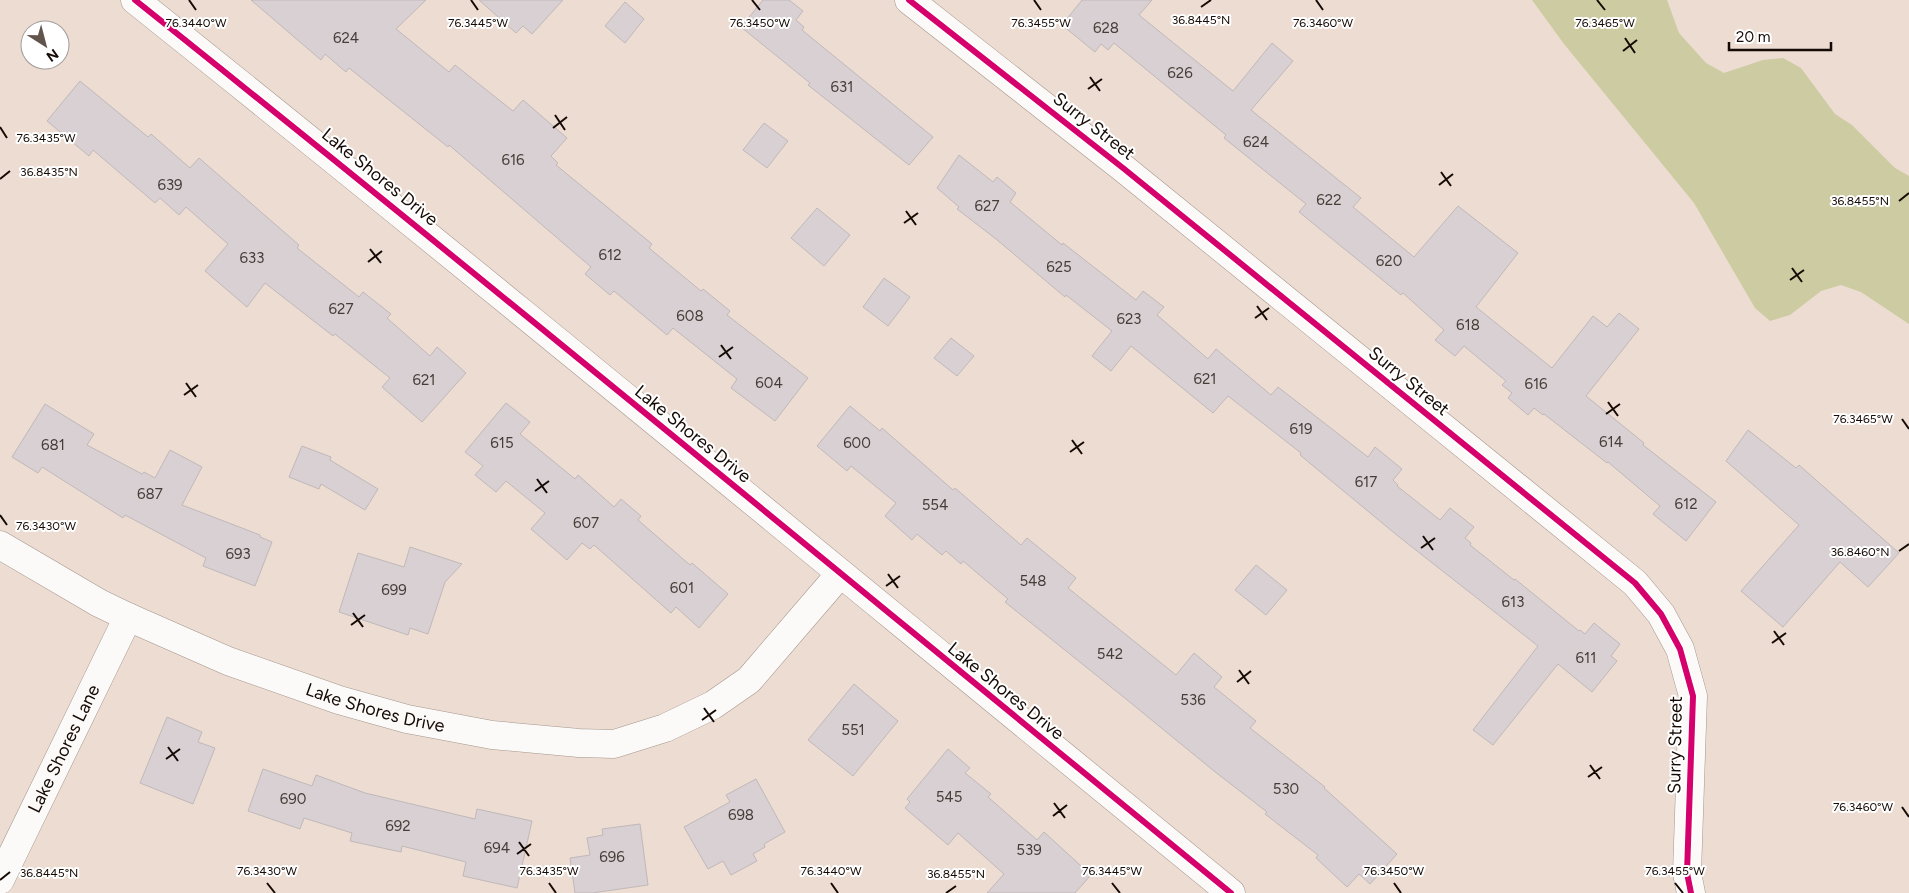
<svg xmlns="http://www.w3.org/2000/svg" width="1909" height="893" viewBox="0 0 1909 893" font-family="Figtree,sans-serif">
<rect width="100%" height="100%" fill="#eddcd1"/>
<path fill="#cdcba1" d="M 1532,0 L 1667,0 L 1679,33 L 1706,63 L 1724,73 L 1763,60 L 1783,58 L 1801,68 L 1835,114 L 1852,125 L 1895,168 L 1909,176 L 1909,324 L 1861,292 L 1841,285 L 1821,291 L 1790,315 L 1770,321 L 1755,308 L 1694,203 L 1564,44 Z"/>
<path fill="#d8d0d2" stroke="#c0b8b9" d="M 251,0 L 426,0 L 396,29 L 449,72 L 455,65 L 513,111 L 523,100 L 567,138 L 551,156 L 558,163 L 556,165 L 652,244 L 649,248 L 701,291 L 703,289 L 730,311 L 727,315 L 808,378 L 775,421 L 731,388 L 737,379 L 673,328 L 667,335 L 614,291 L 610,295 L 585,274 L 591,267 L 449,145 L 448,147 L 349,68 L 346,72 L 325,54 L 321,60 Z
M 479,0 L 563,0 L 532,34 L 523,26 L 516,33 Z
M 763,0 L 789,0 L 803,11 L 796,20 L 804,27 L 802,30 L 933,137 L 909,165 L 808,85 L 810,83 L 741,27 Z
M 1082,0 L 1152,0 L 1139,15 L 1233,91 L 1272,43 L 1293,61 L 1251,110 L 1361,198 L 1353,207 L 1414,257 L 1458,206 L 1518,253 L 1476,307 L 1552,368 L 1593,316 L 1607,327 L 1619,313 L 1639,329 L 1586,396 L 1644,443 L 1643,445 L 1716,502 L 1686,541 L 1653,514 L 1660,506 L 1608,462 L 1607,463 L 1544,414 L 1543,415 L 1534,408 L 1528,415 L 1508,398 L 1512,393 L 1502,385 L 1506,381 L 1464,346 L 1455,356 L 1435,340 L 1444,330 L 1403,293 L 1401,295 L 1299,212 L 1306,204 L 1224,138 L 1226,135 L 1114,43 L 1108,50 L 1101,44 L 1095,52 L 1062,25 Z
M 625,2 L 644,19 L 625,43 L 605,26 Z
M 80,81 L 148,137 L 151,134 L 190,168 L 199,158 L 299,245 L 297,248 L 359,297 L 363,292 L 391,314 L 387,318 L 430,356 L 437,347 L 466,373 L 422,422 L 382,387 L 390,378 L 335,334 L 333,336 L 265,283 L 247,307 L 205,271 L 228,244 L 186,207 L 179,215 L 160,198 L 155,203 L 93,150 L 89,156 L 47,121 Z
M 764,123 L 788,141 L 767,168 L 743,150 Z
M 959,155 L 993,182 L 997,177 L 1016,193 L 1010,202 L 1062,245 L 1063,243 L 1136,300 L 1143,291 L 1164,307 L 1157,315 L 1208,359 L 1216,349 L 1271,395 L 1278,387 L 1368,457 L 1375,447 L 1402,469 L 1393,480 L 1398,485 L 1397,486 L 1440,520 L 1450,508 L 1474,527 L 1465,538 L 1471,543 L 1470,545 L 1514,580 L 1515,579 L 1579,631 L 1580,630 L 1585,634 L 1594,623 L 1620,644 L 1611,656 L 1617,661 L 1592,692 L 1558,664 L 1493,745 L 1473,730 L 1538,646 L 1398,536 L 1300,455 L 1301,453 L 1228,396 L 1213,413 L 1131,346 L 1111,371 L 1092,356 L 1112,331 L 1066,295 L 1065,297 L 996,239 L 957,209 L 959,207 L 937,188 Z
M 817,208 L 850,235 L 824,266 L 791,238 Z
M 884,278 L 910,297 L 888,326 L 863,307 Z
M 951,338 L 974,356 L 957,376 L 934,358 Z
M 506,403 L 530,422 L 520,434 L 575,479 L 578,475 L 614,507 L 621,499 L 641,516 L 638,520 L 690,565 L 692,563 L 728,594 L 699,628 L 676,607 L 671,613 L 594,545 L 590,549 L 582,543 L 567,560 L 531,529 L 545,513 L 506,481 L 496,492 L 475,475 L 483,466 L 465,452 Z
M 45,404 L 94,434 L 87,445 L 142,474 L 144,472 L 155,478 L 170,450 L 202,467 L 182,505 L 260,535 L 260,537 L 272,542 L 255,586 L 203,566 L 206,558 L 125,515 L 123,518 L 42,467 L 38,473 L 12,457 Z
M 850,406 L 880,431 L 882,428 L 953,490 L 955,488 L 1021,545 L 1027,538 L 1076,578 L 1068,588 L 1176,675 L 1194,653 L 1222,677 L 1214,687 L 1256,721 L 1250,728 L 1325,787 L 1324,788 L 1397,854 L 1370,884 L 1359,874 L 1347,887 L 1316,858 L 1318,855 L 1265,814 L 1267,812 L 1214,771 L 1126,699 L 1005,602 L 1008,599 L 963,561 L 961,564 L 946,551 L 942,555 L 917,534 L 912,540 L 885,516 L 896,503 L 851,466 L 847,471 L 817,446 Z
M 1748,430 L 1796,468 L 1799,465 L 1899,553 L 1868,587 L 1840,562 L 1783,627 L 1741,591 L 1799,525 L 1726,461 Z
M 302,446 L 331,457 L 330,460 L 378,489 L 365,510 L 321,484 L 319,489 L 289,477 Z
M 410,547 L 462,564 L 445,582 L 428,634 L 410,628 L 408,635 L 339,612 L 358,553 L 404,567 Z
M 1256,565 L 1287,590 L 1266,615 L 1235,590 Z
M 854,684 L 898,721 L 853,776 L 808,740 Z
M 167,717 L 202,732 L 198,742 L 215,748 L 193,804 L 140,783 Z
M 948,749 L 970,768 L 965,773 L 991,794 L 988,797 L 1037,840 L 1044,832 L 1091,875 L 1075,893 L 987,893 L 1004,874 L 958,833 L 948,845 L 905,808 L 910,802 L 907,799 Z
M 263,769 L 312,786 L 316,775 L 365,793 L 475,819 L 477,809 L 532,821 L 517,888 L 463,876 L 466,862 L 402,846 L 401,852 L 350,841 L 352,833 L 304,818 L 300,829 L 248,811 Z
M 756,779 L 785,832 L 764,844 L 765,847 L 753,854 L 757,861 L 731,875 L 723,861 L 708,869 L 684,827 L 730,802 L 726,795 Z
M 640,824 L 648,885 L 592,893 L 575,893 L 570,858 L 590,855 L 587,838 L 603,835 L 602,829 Z"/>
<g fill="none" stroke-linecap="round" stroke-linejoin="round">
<g stroke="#a3968d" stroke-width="29">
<g id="minor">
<path d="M 135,0 C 503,294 866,595 1231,893"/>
<path d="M 909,0 L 1123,168 L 1635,583 L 1661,614 L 1680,649 L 1693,696 L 1687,873 L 1691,893"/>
<path id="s1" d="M 0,545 L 99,603 L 128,617 L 228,661 L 339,700 L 407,719 L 492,735 L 579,743 L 614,744 L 665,728 L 713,705 L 749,680 L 840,574"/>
<path id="s2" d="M 0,880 L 128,617"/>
</g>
</g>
<use href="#minor" stroke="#fcfaf8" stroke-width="28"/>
<g stroke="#fff" stroke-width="9">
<path id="cycleway" d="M 135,0 C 503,294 866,595 1231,893
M 909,0 L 1123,168 L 1635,583 L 1661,614 L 1680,649 L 1693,696 L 1687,873 L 1691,893"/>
</g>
<use href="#cycleway" stroke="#d6006c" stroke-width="6"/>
</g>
<path fill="none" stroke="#150a05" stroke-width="2" d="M 189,0 L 196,10M 471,0 L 478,10M 752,0 L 760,10M 1034,0 L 1041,10M 1316,0 L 1323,10M 1597,0 L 1605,10M 1201,7 L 1211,0M 1625,38 L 1635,53M 1623,51 L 1637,40M 1090,77 L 1100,91M 1088,89 L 1102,79M 555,115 L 565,130M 0,127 L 7,138M 553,128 L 567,117M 1441,172 L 1451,186M 0,179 L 10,171M 1439,185 L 1453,174M 1899,201 L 1909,193M 906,211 L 916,225M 904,223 L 918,213M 370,249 L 381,263M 368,262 L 382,251M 1792,268 L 1802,282M 1790,280 L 1804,270M 1257,306 L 1267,320M 1255,318 L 1269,308M 721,345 L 731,359M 719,357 L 733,347M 186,383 L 196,397M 184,395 L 198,385M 1608,402 L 1618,416M 1606,414 L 1620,404M 1902,419 L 1909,429M 1072,440 L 1082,454M 1070,452 L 1084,442M 537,479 L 547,493M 535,491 L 549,481M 0,515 L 7,525M 1423,536 L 1433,550M 1421,548 L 1435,538M 1899,551 L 1909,544M 888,574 L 898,588M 886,586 L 900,576M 353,613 L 363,627M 351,625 L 365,615M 1774,631 L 1784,645M 1772,643 L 1786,633M 1239,670 L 1249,684M 1237,682 L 1251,671M 704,708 L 714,722M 702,720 L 716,710M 168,747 L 178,761M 166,759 L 180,749M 1590,765 L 1600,779M 1588,777 L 1602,767M 1054,803 L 1065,818M 1902,807 L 1909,817M 1053,816 L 1067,805M 519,842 L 529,856M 517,854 L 531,844M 0,880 L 10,872M 267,883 L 275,893M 549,883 L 556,893M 831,883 L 838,893M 1112,883 L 1120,893M 1394,883 L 1401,893M 1675,883 L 1683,893M 946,893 L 956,886"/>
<g text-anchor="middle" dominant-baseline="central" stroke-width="4" stroke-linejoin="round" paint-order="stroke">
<g font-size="15" fill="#463c38">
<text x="1106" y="28">628</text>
<text x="346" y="38">624</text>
<text x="1180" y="73">626</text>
<text x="842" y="87">631</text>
<text x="1256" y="142">624</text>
<text x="513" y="160">616</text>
<text x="170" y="185">639</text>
<text x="1329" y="200">622</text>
<text x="987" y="206">627</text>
<text x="610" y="255">612</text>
<text x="252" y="258">633</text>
<text x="1389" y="261">620</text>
<text x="1059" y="267">625</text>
<text x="341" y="309">627</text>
<text x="690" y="316">608</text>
<text x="1129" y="319">623</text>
<text x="1468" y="325">618</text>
<text x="1205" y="379">621</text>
<text x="424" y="380">621</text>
<text x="769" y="383">604</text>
<text x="1536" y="384">616</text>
<text x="1301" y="429">619</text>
<text x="1611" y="442">614</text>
<text x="502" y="443">615</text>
<text x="857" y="443">600</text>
<text x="53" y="445">681</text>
<text x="1366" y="482">617</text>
<text x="150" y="494">687</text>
<text x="1686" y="504">612</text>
<text x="935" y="505">554</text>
<text x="586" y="523">607</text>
<text x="238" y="554">693</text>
<text x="1033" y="581">548</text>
<text x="682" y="588">601</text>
<text x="394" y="590">699</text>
<text x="1513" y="602">613</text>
<text x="1110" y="654">542</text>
<text x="1586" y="658">611</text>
<text x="1193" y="700">536</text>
<text x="853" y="730">551</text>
<text x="1286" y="789">530</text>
<text x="949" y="797">545</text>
<text x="293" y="799">690</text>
<text x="741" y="815">698</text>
<text x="398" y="826">692</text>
<text x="497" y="848">694</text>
<text x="1029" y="850">539</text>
<text x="612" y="857">696</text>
</g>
<g font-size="18" fill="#150a05" stroke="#fff">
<text transform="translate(1094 126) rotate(38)">Surry Street</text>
<text transform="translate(380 177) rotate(39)">Lake Shores Drive</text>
<text transform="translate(1409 381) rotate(39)">Surry Street</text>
<text transform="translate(693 434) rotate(39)">Lake Shores Drive</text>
<text transform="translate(1006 691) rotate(39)">Lake Shores Drive</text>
<text stroke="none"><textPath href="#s1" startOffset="411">Lake Shores Drive</textPath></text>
<text transform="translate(1675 745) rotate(-89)">Surry Street</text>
<text stroke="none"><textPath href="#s2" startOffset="146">Lake Shores Lane</textPath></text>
</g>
</g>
<g font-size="12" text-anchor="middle" fill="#150a05" stroke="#fff" stroke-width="4" stroke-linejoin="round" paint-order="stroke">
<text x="1201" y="24">36.8445°N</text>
<text x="196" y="27">76.3440°W</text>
<text x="478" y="27">76.3445°W</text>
<text x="760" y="27">76.3450°W</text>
<text x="1041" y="27">76.3455°W</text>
<text x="1323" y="27">76.3460°W</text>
<text x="1605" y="27">76.3465°W</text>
<text x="46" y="142">76.3435°W</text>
<text x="49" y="176">36.8435°N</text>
<text x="1860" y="205">36.8455°N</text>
<text x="1863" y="423">76.3465°W</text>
<text x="46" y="530">76.3430°W</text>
<text x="1860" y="556">36.8460°N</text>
<text x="1863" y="811">76.3460°W</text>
<text x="267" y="875">76.3430°W</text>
<text x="549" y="875">76.3435°W</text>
<text x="831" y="875">76.3440°W</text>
<text x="1112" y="875">76.3445°W</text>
<text x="1394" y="875">76.3450°W</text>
<text x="1675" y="875">76.3455°W</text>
<text x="49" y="877">36.8445°N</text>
<text x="956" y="878">36.8455°N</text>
</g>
<g transform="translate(45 45) rotate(144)"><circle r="24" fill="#ffffff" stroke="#a19d9b"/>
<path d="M0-4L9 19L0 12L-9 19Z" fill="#61544c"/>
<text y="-8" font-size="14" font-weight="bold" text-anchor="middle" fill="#150a05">N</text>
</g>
<path d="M1729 42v8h102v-8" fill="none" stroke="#150a05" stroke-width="2.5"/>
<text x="1736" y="42" font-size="15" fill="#150a05" stroke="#ffffff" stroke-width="4" paint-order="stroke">20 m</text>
</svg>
